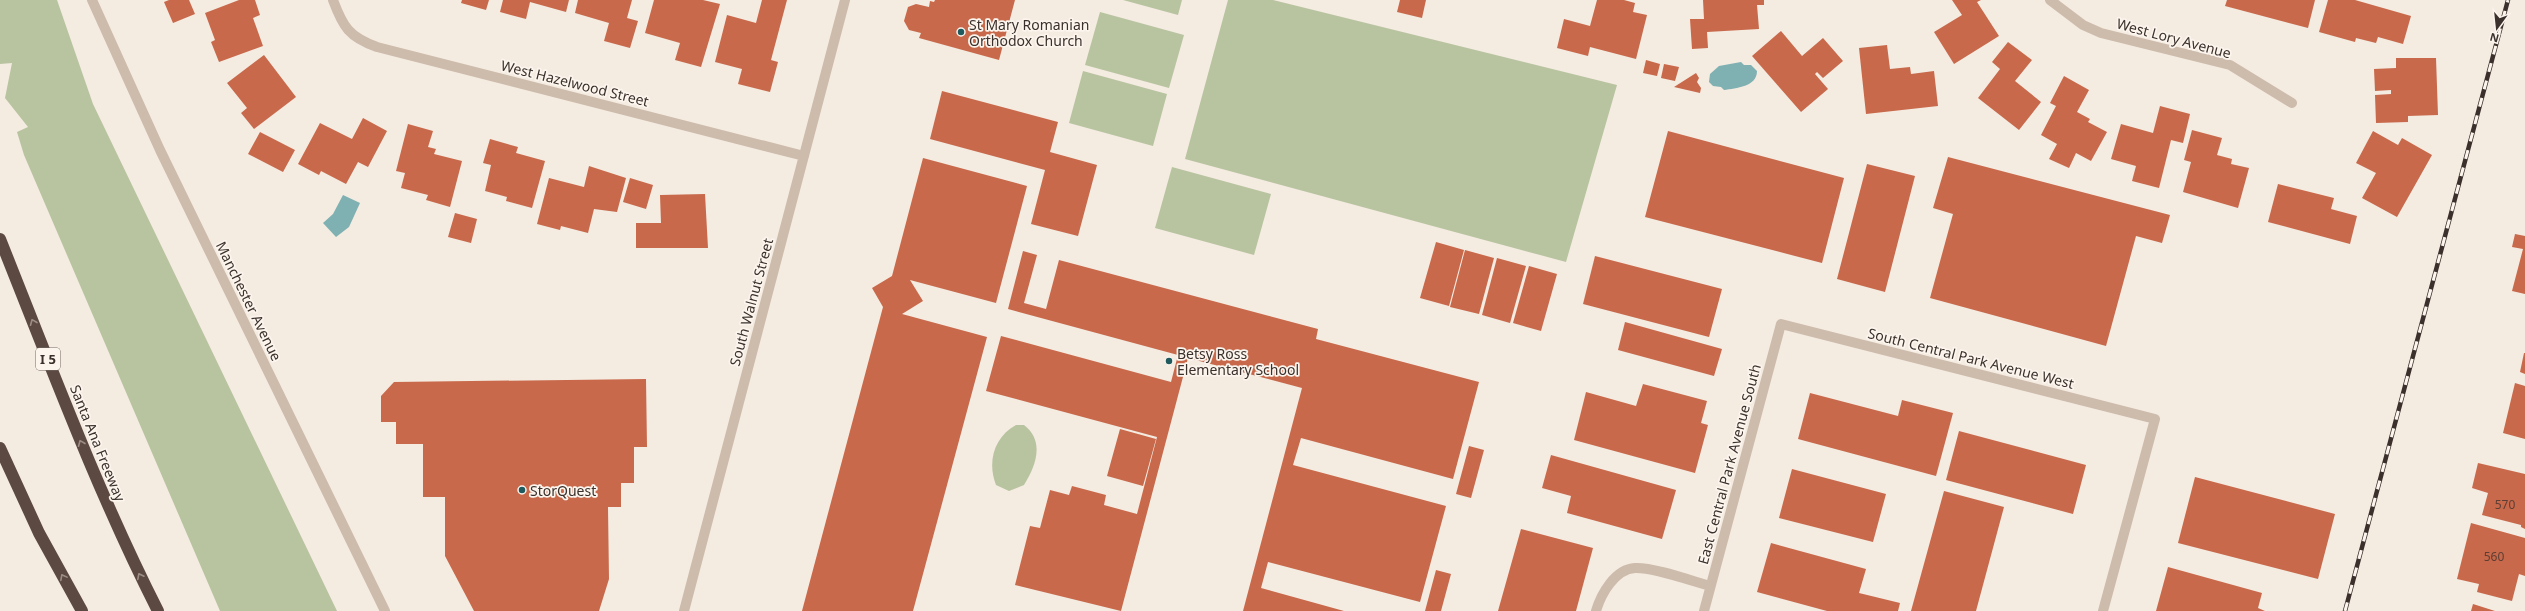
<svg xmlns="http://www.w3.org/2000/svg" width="2525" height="611" viewBox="0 0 2525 611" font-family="'Noto Sans',sans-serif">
<rect width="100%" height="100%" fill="#f4ebe1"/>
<path fill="#b8c4a0" d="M 0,0 L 57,0 L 93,104 L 337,611 L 220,611 L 24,155 L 17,132 L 28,127 L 5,98 L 12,63 L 0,64 Z
M 1123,0 L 1182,0 L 1178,15 Z
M 1228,0 L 1273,0 L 1617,85 L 1566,262 L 1185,159 Z
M 1100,12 L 1184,35 L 1169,88 L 1085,65 Z
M 1083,71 L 1167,94 L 1153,146 L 1069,123 Z
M 1172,167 L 1271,194 L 1254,255 L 1155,228 Z
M 1016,425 L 1024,425 C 1045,441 1036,466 1024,485 L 1009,491 L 996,485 C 987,462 994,437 1016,425 Z"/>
<path fill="#7fb0b2" d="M 1741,62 L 1744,65 L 1751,65 L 1757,71 C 1757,87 1736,88 1724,90 L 1721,87 L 1713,86 L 1709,82 L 1710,74 L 1719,66 Z
M 343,195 L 360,203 L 349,227 L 336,237 L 323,223 L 333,214 Z"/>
<path fill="#c8694b" d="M 169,0 L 189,0 L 195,14 L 173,23 L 164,2 Z
M 239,0 L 255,0 L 260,15 L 253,18 L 263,46 L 219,62 L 211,42 L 215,40 L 205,13 Z
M 462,0 L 489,0 L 486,10 L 461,3 Z
M 503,0 L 569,0 L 566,12 L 530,2 L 526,19 L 500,12 Z
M 578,0 L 632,0 L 627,18 L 638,21 L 630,48 L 604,41 L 609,23 L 575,13 Z
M 654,0 L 703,0 L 720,4 L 701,67 L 675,60 L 680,43 L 645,33 Z
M 762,0 L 787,0 L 771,60 L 778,62 L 770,92 L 738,84 L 742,69 L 715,62 L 727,15 L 756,23 Z
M 935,0 L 1015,0 L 999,60 L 919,38 L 921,33 L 909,30 L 904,21 L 908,7 L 916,4 L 929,7 L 930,1 L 934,2 Z
M 1400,0 L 1426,0 L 1422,18 L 1397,12 Z
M 1597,0 L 1624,0 L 1635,3 L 1633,12 L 1647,15 L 1636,59 L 1590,47 L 1588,56 L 1557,48 L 1564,19 L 1590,26 Z
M 1703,0 L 1764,0 L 1764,5 L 1757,5 L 1759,29 L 1707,32 L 1708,48 L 1692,49 L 1690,19 L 1704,19 Z
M 1952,0 L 1981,0 L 1977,2 L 1999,36 L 1954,64 L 1934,32 L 1962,15 Z
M 2227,0 L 2315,0 L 2308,28 L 2225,6 Z
M 2328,0 L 2355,0 L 2411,16 L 2403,44 L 2378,37 L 2376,43 L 2356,38 L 2355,42 L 2319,32 Z
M 1781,31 L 1802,56 L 1823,38 L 1843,61 L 1823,78 L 1817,72 L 1815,74 L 1828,89 L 1801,112 L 1752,56 Z
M 2008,42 L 2032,60 L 2015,81 L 2041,102 L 2019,130 L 1978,98 L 2000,69 L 1992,62 Z
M 1887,45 L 1890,69 L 1910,67 L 1911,74 L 1934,71 L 1938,106 L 1866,114 L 1859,48 Z
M 264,55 L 296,97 L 254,129 L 241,113 L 247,108 L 227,83 Z
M 2396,58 L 2436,58 L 2438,115 L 2408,116 L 2408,122 L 2376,123 L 2375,95 L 2391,94 L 2391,90 L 2375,91 L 2374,69 L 2396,68 Z
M 1646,60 L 1660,64 L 1657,76 L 1643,73 Z
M 1664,64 L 1679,67 L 1675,81 L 1661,78 Z
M 1696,73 L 1699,78 L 1697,82 L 1701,88 L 1700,93 L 1674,87 Z
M 2064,76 L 2089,90 L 2077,112 L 2090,119 L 2088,122 L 2107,132 L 2091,161 L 2076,153 L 2069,168 L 2049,159 L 2057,144 L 2041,135 L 2056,106 L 2050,103 Z
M 942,91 L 1058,122 L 1050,152 L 1097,165 L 1078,236 L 1031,224 L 1045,170 L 930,139 Z
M 2160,106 L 2190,114 L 2183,143 L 2171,140 L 2159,188 L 2132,181 L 2136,166 L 2111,159 L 2121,124 L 2153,133 Z
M 363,118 L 387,131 L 368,167 L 358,162 L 346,184 L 321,171 L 319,175 L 298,164 L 320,123 L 352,139 Z
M 408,124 L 433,131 L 428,147 L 436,149 L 434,154 L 462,161 L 450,207 L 426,200 L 428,195 L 401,188 L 405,173 L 396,171 Z
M 2192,130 L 2222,138 L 2217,155 L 2232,159 L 2231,164 L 2249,168 L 2238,208 L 2183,192 L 2191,162 L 2184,160 Z
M 1668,131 L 1844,178 L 1822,263 L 1645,217 Z
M 2373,131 L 2398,145 L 2402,138 L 2432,155 L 2397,217 L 2362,198 L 2376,173 L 2356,163 Z
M 260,132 L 295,150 L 283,172 L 248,154 Z
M 490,139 L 518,147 L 516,153 L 545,161 L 532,208 L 506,201 L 507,197 L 485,191 L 491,165 L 483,163 Z
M 1948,157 L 2170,215 L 2162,243 L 2136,236 L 2106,346 L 1930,298 L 1953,214 L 1933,208 Z
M 923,158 L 1027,186 L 996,303 L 910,280 L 923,301 L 902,314 L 987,337 L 913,611 L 802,611 L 883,307 L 872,288 L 892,276 Z
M 1867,164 L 1915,176 L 1885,292 L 1837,279 Z
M 589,166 L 626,178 L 617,212 L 594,209 L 588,233 L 561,226 L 560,230 L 537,224 L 549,178 L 584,187 Z
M 630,178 L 653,185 L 646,209 L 623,202 Z
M 2278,184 L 2334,198 L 2331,209 L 2357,216 L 2350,244 L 2268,222 Z
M 705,194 L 708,248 L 636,248 L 636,223 L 661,223 L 660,195 Z
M 455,213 L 477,219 L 471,243 L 448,237 Z
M 2515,234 L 2525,236 L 2525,294 L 2512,291 L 2523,249 L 2512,247 Z
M 1436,242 L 1464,250 L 1449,306 L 1420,298 Z
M 1465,250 L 1494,258 L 1479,314 L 1450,307 Z
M 1023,251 L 1037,255 L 1024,303 L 1046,309 L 1059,260 L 1318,329 L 1316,339 L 1479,382 L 1453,479 L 1301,438 L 1293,465 L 1446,506 L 1420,602 L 1268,562 L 1261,588 L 1344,611 L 1243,611 L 1302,388 L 1188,358 L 1121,611 L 1015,585 L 1030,526 L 1040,528 L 1050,490 L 1069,495 L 1072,486 L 1106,495 L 1104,505 L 1137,514 L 1157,437 L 986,391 L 1001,336 L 1171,382 L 1178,355 L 1008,309 Z
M 1595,256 L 1722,289 L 1709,337 L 1583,304 Z
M 1497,258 L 1526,266 L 1510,323 L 1482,315 Z
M 1529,266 L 1557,274 L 1541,331 L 1513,323 Z
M 1625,322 L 1722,349 L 1714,376 L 1618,350 Z
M 2524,353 L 2525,353 L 2525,374 L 2520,372 Z
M 646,379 L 647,447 L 634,447 L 634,483 L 621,483 L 621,507 L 608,507 L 609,579 L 599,611 L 474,611 L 445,556 L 445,497 L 423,497 L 423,444 L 396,444 L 396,422 L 381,422 L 381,396 L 394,382 Z
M 2515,383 L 2525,386 L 2525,439 L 2503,433 Z
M 1643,384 L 1707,401 L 1701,423 L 1708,425 L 1695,473 L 1574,440 L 1586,392 L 1636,406 Z
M 1810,393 L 1898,416 L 1902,400 L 1953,413 L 1936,476 L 1798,439 Z
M 1120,429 L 1156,439 L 1143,486 L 1107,476 Z
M 1959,431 L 2086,465 L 2073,514 L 1946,480 Z
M 1469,446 L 1484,450 L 1471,498 L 1456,494 Z
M 1551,455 L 1676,490 L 1662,539 L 1567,513 L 1571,496 L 1542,488 Z
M 2478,463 L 2525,474 L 2525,529 L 2521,527 L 2521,525 L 2482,515 L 2488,493 L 2472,488 Z
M 1792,469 L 1886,494 L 1873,542 L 1779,518 Z
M 2195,477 L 2335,514 L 2318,579 L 2178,543 Z
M 1944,491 L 2004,507 L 1976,611 L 1911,611 Z
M 2471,523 L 2525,538 L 2525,576 L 2519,574 L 2512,601 L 2477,592 L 2479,584 L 2457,579 Z
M 1521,529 L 1593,548 L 1576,611 L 1498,611 Z
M 1771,543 L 1866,569 L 1859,593 L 1900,603 L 1898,611 L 1827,611 L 1757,592 Z
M 2168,567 L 2262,593 L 2258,608 L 2265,611 L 2156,611 Z
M 1436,570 L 1451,574 L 1441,611 L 1425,611 Z
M 2473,604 L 2495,611 L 2471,611 Z"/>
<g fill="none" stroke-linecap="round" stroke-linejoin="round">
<path stroke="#cdbbac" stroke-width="10" d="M 92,0 L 160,150 L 385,611
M 333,0 C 343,27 349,37 377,47 L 804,156
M 2050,0 L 2083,25 L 2101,33 L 2230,65 L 2292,103
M 684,611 L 845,0
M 1596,611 C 1601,594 1615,569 1635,568 C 1653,567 1692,581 1710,586
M 1704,611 L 1781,324 L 2155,419 L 2103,611"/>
<path stroke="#5c4a42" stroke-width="12" d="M 0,239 C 50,364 97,491 158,611
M 0,448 L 39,533 L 82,611"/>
<g stroke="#3b302b" stroke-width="4.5">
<path id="rail" d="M 2345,611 L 2508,0"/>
</g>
<use href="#rail" stroke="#fbf5ee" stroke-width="3" stroke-dasharray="9" stroke-linecap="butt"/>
</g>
<defs><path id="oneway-chevron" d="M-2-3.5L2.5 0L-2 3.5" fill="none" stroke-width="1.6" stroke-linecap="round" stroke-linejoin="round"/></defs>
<g stroke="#9c8e87">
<use href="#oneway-chevron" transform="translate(33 322) rotate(-112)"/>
<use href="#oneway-chevron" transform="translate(81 443) rotate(-112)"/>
<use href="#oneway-chevron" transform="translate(140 576) rotate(-117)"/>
<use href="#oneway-chevron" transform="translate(63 577) rotate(-118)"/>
</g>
<g fill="#1f5a5e" stroke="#fbf5ee" stroke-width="1.5">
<circle cx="961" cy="32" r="4"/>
<circle cx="1169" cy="361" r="4"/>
<circle cx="522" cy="490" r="4"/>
</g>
<g text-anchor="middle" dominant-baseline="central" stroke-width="3.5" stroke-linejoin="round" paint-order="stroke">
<g font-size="12" fill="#5e3e33">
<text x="2505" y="504">570</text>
<text x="2494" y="556">560</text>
</g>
<rect fill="#fbf5ee" stroke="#756b66" stroke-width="1" x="36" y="348" width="24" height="22" rx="3"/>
<g font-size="13" font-weight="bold" fill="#3b302b">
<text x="48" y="359">I 5</text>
</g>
<g font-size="14" fill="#3b302b" stroke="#fbf5ee" text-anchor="start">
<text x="969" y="24">St Mary Romanian<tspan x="969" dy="16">Orthodox Church</tspan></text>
<text x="1177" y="353">Betsy Ross<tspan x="1177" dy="16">Elementary School</tspan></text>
<text x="530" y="490">StorQuest</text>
</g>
<g font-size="14" fill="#3b302b" stroke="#fbf5ee">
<text transform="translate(2174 38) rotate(15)">West Lory Avenue</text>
<text transform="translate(575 83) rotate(14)">West Hazelwood Street</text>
<text transform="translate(249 301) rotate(64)">Manchester Avenue</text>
<text transform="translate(751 302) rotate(-75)">South Walnut Street</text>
<text transform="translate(1971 358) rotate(14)">South Central Park Avenue West</text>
<text transform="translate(98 443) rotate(68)">Santa Ana Freeway</text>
<text transform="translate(1729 464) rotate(-75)">East Central Park Avenue South</text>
</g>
</g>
<g transform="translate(2497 28) rotate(195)" stroke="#fbf5ee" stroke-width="3" paint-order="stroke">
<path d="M0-3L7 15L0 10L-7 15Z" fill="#3b302b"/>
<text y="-6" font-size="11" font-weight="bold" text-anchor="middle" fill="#3b302b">N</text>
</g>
</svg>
